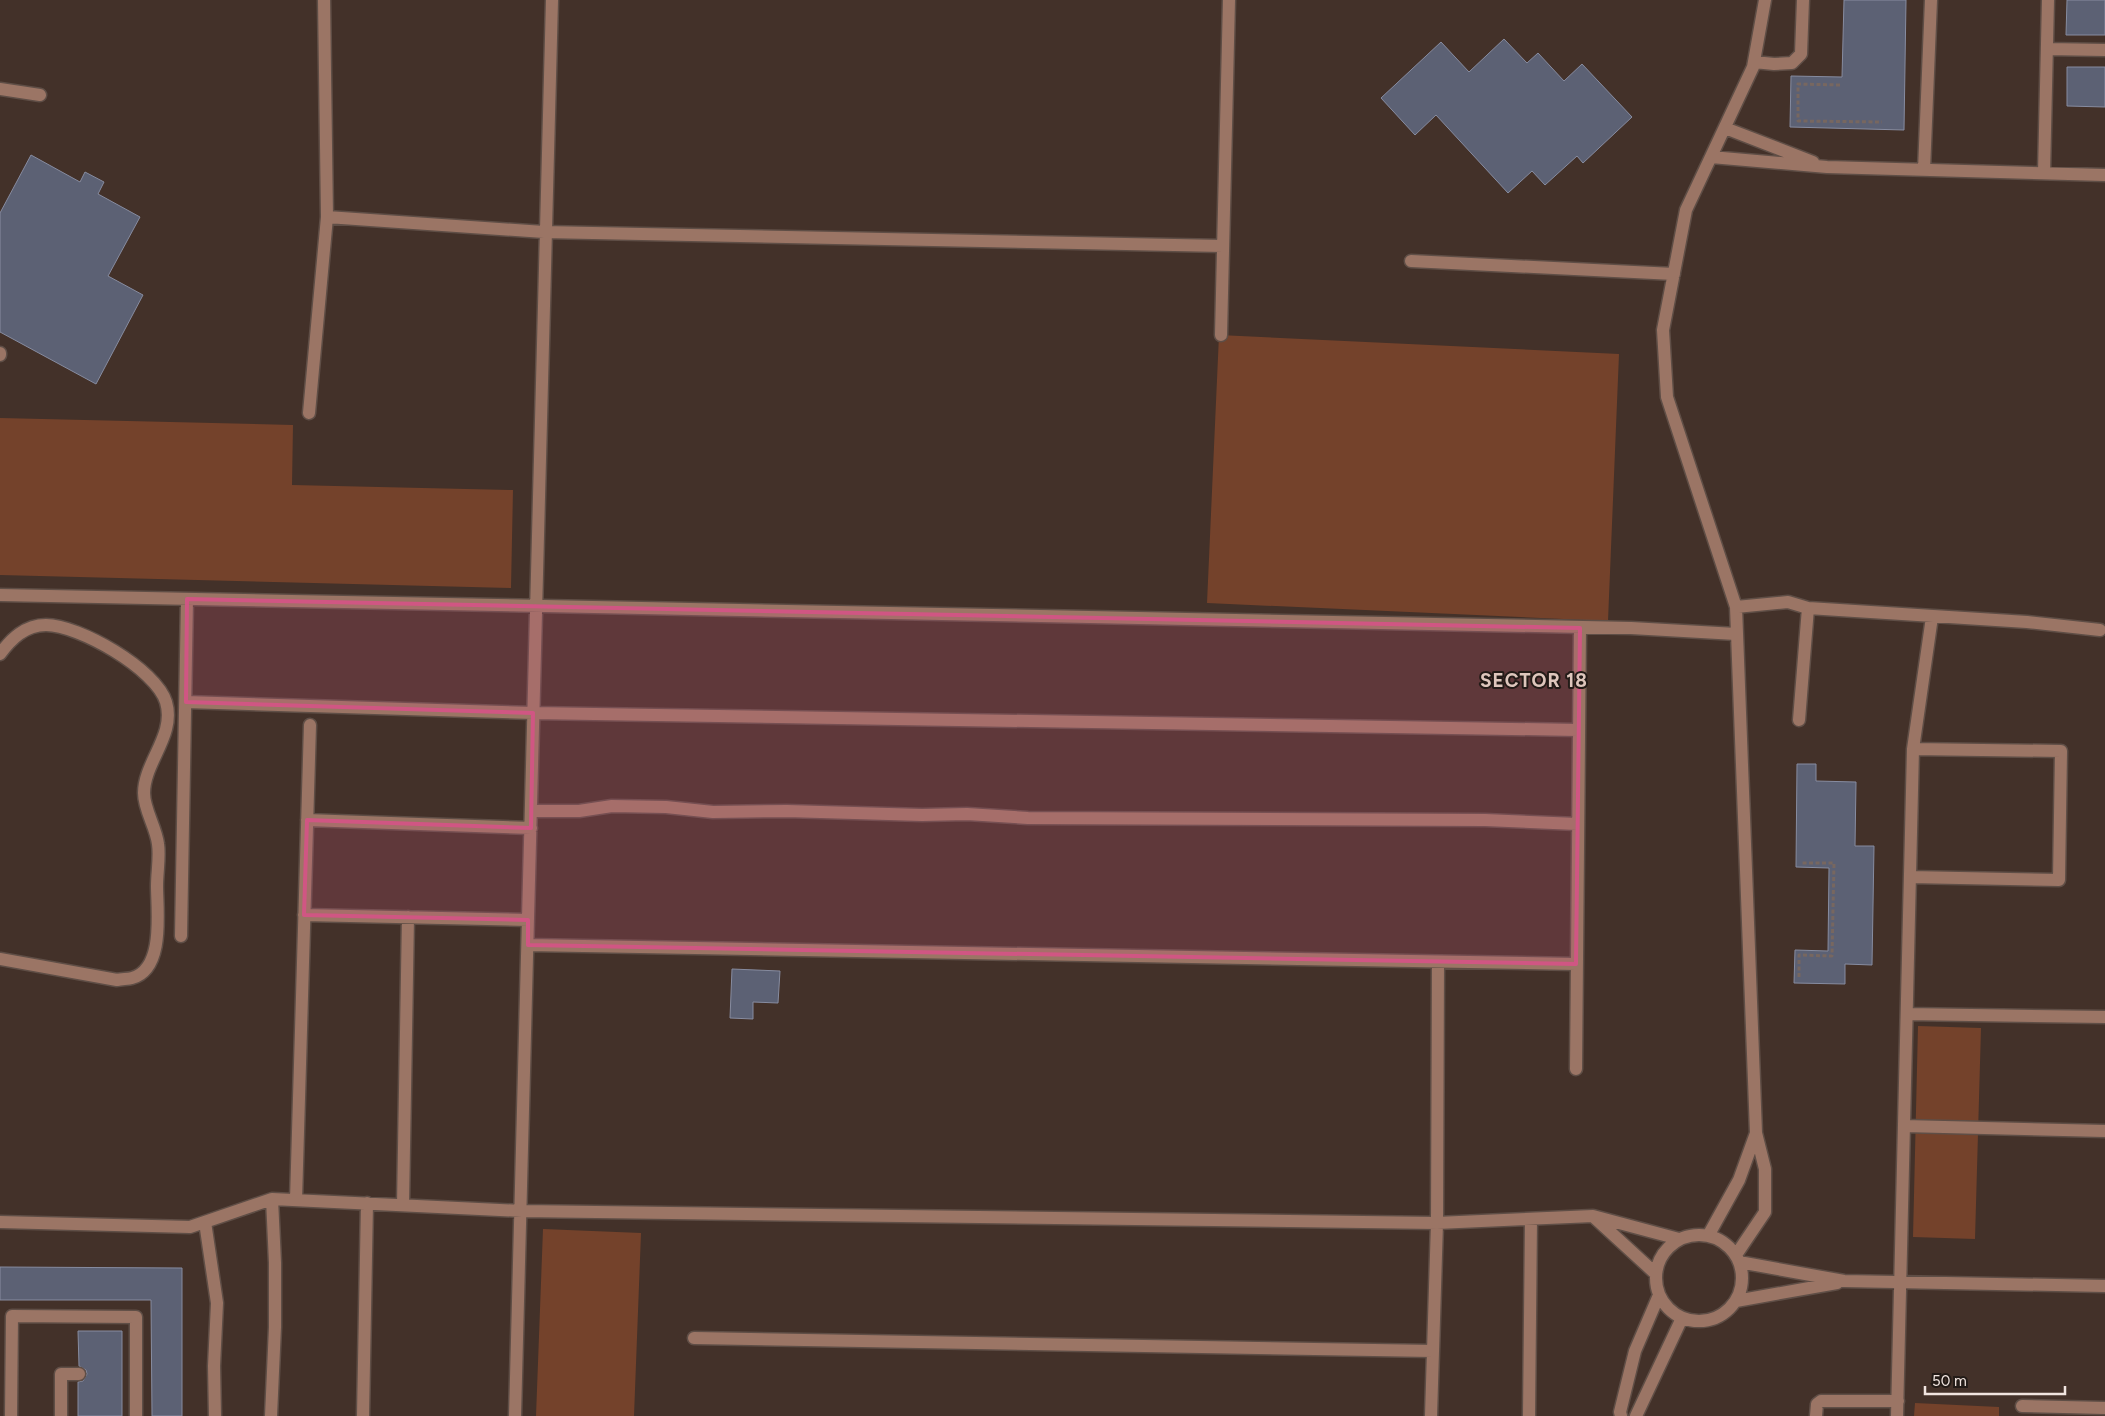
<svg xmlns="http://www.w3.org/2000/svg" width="2105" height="1416" viewBox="0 0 2105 1416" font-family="Figtree,sans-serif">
<rect width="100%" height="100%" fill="#433129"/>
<path fill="#74422b" d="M 1219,335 L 1619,354 L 1608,621 L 1207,603 Z
M 0,418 L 293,425 L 292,485 L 513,490 L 511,588 L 0,575 Z
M 1918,1026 L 1981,1028 L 1975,1239 L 1913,1237 Z
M 543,1229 L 641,1233 L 634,1416 L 536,1416 Z
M 1915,1403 L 1999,1407 L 1999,1416 L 1914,1416 Z"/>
<path fill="#5c6174" stroke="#878ca0" d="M 1844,0 L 1906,0 L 1904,130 L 1790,127 L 1791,76 L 1842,77 Z
M 2067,0 L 2105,0 L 2105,35 L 2066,35 Z
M 1504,39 L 1527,63 L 1538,53 L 1564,81 L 1582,64 L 1632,117 L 1583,163 L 1577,156 L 1545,185 L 1532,171 L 1508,193 L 1436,115 L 1415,135 L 1381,98 L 1441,42 L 1469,72 Z
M 2067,67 L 2105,67 L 2105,107 L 2067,106 Z
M 31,155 L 80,182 L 85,172 L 104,182 L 98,194 L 140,217 L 108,276 L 143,295 L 96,384 L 0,332 L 0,213 Z
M 1797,764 L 1816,764 L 1816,781 L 1856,782 L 1855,846 L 1874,846 L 1872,965 L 1845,964 L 1845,984 L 1794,983 L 1795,950 L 1828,951 L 1829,868 L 1796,867 Z
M 732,969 L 780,971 L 778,1003 L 753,1002 L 753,1019 L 730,1018 Z
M 0,1267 L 182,1268 L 182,1416 L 152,1416 L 151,1300 L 0,1300 Z
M 78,1331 L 122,1331 L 122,1416 L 78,1416 L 78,1382 L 83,1381 L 87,1374 L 86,1370 L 79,1366 Z"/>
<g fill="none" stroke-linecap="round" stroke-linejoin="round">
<g stroke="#5f4e46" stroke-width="15">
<path id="minor" d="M 2047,49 L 2105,50
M 1754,62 L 1774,64 L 1792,63 L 1801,54 L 1803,0
M 0,89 L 40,95
M 1725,128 L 1813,162
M 1711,157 L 1827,167 L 2105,175
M 1924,170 L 1931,0
M 2044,173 L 2048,0
M 327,217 L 544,232 L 1223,246
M 1411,261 L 1674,274
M 1221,335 L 1229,0
M 0,353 L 0,355
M 309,413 L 327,217 L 324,0
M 0,595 L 1631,628 L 1736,634
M 1736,607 L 1788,602 L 1808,608 L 2027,622 L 2100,630
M 0,654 C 11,639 25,625 46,625 C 79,625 156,669 166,702 C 176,735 144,762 144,793 C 144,810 156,827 158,844 C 160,857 157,872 157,886 C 157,911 165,969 132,978 C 128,979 122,979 117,980 L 0,959
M 186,702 L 533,713 L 1578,730
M 1799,720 L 1808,608
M 531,811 L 579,811 L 612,806 L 666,807 L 713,812 L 787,811 L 922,815 L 967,814 L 1028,818 L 1485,820 L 1577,824
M 307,820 L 531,828
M 1910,877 L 2059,880 L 2061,751 L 1913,749
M 304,915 L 528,920
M 181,936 L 187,599
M 528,945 L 1576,964
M 1907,1014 L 2105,1017
M 1576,1069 L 1580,628
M 1904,1126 L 2105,1131
M 296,1200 L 310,725
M 403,1205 L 408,917
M 1595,1218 L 1656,1274
M 0,1222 L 190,1227 L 272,1199 L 522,1211 L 1437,1223 L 1593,1216 L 1679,1239
M 205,1222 L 217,1303 L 214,1366 L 215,1416
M1656 1278a43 43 0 1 1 86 0a43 43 0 1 1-86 0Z
M 1708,1236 L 1739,1180 L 1756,1133
M 1736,1255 L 1765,1212 L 1765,1169 L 1756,1133 L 1736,607 L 1667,397 L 1663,330 L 1686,210 L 1753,67 L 1765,0
M 1739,1262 L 1844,1281 L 2105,1286
M 1736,1301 L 1837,1283
M 694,1338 L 1433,1351
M 2022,1406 L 2105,1408
M 11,1416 L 12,1316 L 136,1317 L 136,1416
M 61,1416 L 61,1374 L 79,1374
M 271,1416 L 275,1327 L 275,1263 L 272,1199
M 363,1416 L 367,1203
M 515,1416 C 531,944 536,472 552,0
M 1431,1416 L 1437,1223 L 1438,962
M 1529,1416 L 1531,1219
M 1621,1416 L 1620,1412 L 1635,1351 L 1659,1295
M 1636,1416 L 1682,1318
M 1816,1416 L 1817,1404 L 1821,1401 L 1898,1401
M 1897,1416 L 1913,749 L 1932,617"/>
</g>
<path stroke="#776760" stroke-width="3" stroke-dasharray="4 2.5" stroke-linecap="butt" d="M 1840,85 L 1798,84 L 1798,121 L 1882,122
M 1799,977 L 1799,955 L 1832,956 L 1834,863 L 1801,863"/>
<use href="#minor" stroke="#9b7565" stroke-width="12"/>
</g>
<path fill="#d05683" fill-opacity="0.2" stroke="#d05683" stroke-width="4" stroke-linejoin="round" d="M 187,599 L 1580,628 L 1576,964 L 528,945 L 528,920 L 304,915 L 307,820 L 531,828 L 533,713 L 186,702 Z"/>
<g text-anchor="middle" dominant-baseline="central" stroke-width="4" stroke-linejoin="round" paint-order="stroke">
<g font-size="19" font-weight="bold" letter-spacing="1" fill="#dec6bc" stroke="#231b17">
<text x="1534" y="680">SECTOR 18</text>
</g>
</g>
<path d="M1925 1386v8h140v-8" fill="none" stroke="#f1e5e0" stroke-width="2.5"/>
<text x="1932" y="1386" font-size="15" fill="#f1e5e0" stroke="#231b17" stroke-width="4" paint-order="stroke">50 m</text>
</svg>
